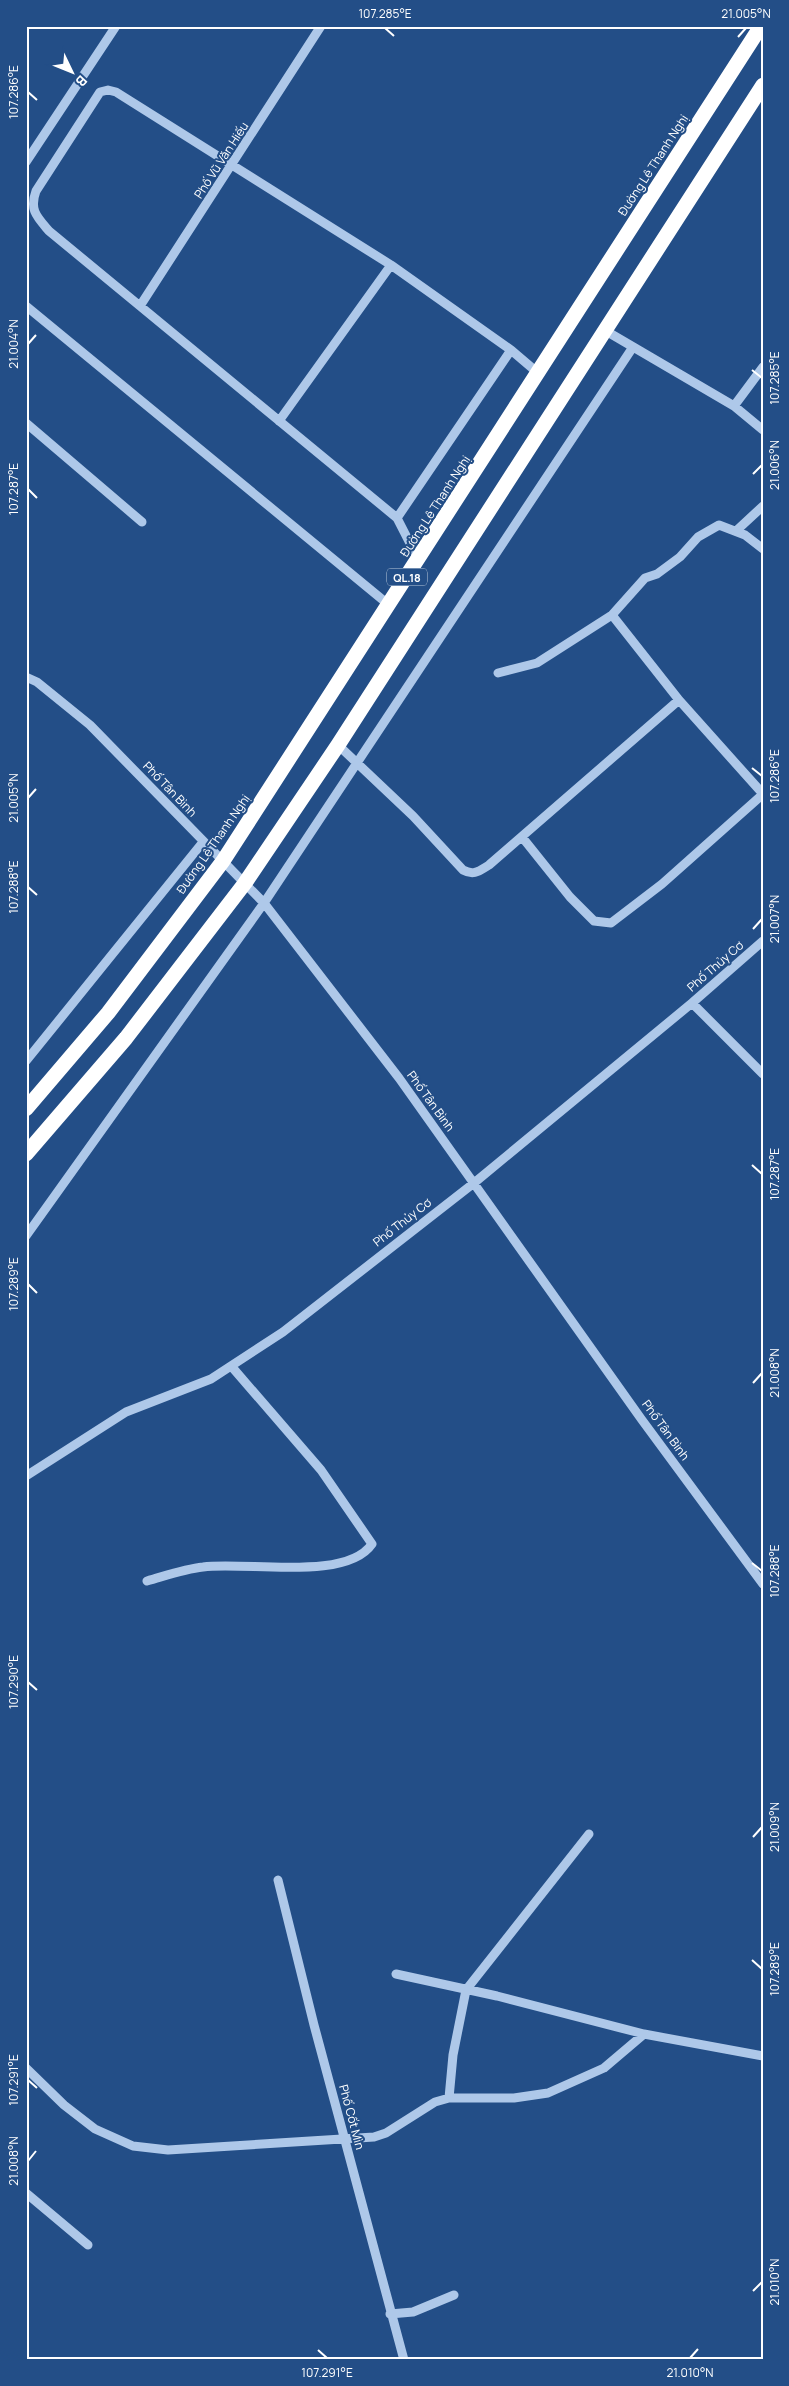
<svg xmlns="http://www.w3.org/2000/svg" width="789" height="2386" viewBox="0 0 789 2386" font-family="Manrope,sans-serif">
<rect width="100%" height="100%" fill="#234e87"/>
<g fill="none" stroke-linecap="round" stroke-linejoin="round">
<path stroke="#aec8e9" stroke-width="9" d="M 26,162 L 116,26
M 26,306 L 389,605
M 140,306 L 321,26
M 606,331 L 734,406 L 763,430
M 734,406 L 763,367
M 279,421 L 391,265
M 26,423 L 142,522
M 397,518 L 511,350
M 736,531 L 763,506
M 418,559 L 397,518 L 49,231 C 37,217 29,210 36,191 L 100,92 L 108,90 L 116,92 L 391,265 L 511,350 L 538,373
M 612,615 L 645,578 L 657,574 L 680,557 L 698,537 L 719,525 L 745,535 L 763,549
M 498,673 L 537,663 L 612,615 L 679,700 L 763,794
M 26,677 L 37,682 L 90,725 L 264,903 L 399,1078 L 642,1420 L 763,1584
M 338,745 L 413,816 L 463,870 C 474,876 479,871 489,865 L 679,700
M 522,837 L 570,897 L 594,921 L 611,923 L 662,884 L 763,794
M 692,1003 L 763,1074
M 26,1061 L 203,842
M 26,1236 L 264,903 L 633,347
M 26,1476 L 126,1412 L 211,1379 L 283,1332 L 474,1183 L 692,1003 L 763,941
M 147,1581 C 165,1576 184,1569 203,1567 C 245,1561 346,1582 372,1544 L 321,1470 L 232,1367
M 278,1880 L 314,2025 L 404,2360
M 396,1974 L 497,1996 L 644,2034 L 763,2056
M 26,2068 L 64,2105 L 95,2129 L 133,2146 L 168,2150 L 374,2137 L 386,2133 L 435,2102 L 449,2098 L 514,2098 L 548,2093 L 604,2068 L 644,2034
M 449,2098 L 453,2055 L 466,1990 L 589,1834
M 26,2193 L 88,2245
M 390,2314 L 413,2312 L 454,2295"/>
<path stroke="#fff" stroke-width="15" d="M 26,1109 L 108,1013 L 223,861 L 761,26
M 26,1154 L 126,1038 L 245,883 L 338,745 L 763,85"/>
</g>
<path fill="none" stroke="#fff" stroke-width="2" d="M 385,28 L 394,36M 738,37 L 746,28M 28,92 L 37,100M 28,344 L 36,335M 752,370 L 762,378M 753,474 L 762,465M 28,489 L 37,498M 752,768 L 762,776M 28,798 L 36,789M 28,887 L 37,895M 753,929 L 762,919M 752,1165 L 762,1174M 28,1284 L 37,1293M 753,1383 L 762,1373M 752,1563 L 762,1571M 28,1682 L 37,1690M 753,1837 L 762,1827M 752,1960 L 762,1969M 28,2080 L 37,2088M 28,2161 L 36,2151M 753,2291 L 762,2282M 318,2350 L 327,2358M 690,2358 L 698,2349"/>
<g text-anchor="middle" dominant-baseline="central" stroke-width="4" stroke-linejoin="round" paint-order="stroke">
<rect fill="#234e87" stroke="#bdcadb" stroke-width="1" x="387" y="568.5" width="40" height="17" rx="4"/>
<g font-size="11" font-weight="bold" fill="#fff">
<text x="407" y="577">QL.18</text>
</g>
<g font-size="12" fill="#fff" stroke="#234e87">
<text transform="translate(221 160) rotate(-57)">Phố Vũ Văn Hiếu</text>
<text transform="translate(653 165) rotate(-57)">Đường Lê Thanh Nghị</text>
<text transform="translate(435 506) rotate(-57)">Đường Lê Thanh Nghị</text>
<text transform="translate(170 789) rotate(46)">Phố Tân Bình</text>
<text transform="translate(213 844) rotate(-55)">Đường Lê Thanh Nghị</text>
<text transform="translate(715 966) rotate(-41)">Phố Thủy Cơ</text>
<text transform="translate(431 1101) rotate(54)">Phố Tân Bình</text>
<text transform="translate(402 1222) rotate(-38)">Phố Thủy Cơ</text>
<text transform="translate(666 1430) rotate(54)">Phố Tân Bình</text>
<text transform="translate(352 2117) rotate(75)">Phố Cốt Mìn</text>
</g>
</g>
<rect width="789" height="2386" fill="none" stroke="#234e87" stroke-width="55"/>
<g transform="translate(72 72) rotate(133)" stroke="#234e87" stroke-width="4" paint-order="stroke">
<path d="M0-4L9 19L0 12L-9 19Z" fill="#ffffff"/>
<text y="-8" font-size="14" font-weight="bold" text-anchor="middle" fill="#ffffff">B</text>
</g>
<rect x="28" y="28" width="734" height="2330" fill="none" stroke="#fff" stroke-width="2"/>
<g font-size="12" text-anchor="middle" fill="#fff">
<text x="385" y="18">107.285°E</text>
<text x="746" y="18">21.005°N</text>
<text transform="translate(14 92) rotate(-90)" y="4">107.286°E</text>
<text transform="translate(14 344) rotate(-90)" y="4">21.004°N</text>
<text transform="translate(775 378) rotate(-90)" y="4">107.285°E</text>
<text transform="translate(775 465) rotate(-90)" y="4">21.006°N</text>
<text transform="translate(14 489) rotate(-90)" y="4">107.287°E</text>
<text transform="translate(775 776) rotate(-90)" y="4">107.286°E</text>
<text transform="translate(14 798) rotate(-90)" y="4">21.005°N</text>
<text transform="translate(14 887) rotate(-90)" y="4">107.288°E</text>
<text transform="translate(775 919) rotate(-90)" y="4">21.007°N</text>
<text transform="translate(775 1174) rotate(-90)" y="4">107.287°E</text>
<text transform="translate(14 1284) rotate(-90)" y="4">107.289°E</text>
<text transform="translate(775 1373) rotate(-90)" y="4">21.008°N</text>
<text transform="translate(775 1571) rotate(-90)" y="4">107.288°E</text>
<text transform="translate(14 1682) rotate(-90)" y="4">107.290°E</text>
<text transform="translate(775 1827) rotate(-90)" y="4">21.009°N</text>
<text transform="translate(775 1969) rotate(-90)" y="4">107.289°E</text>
<text transform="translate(14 2080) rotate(-90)" y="4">107.291°E</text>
<text transform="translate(14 2161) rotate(-90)" y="4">21.008°N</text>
<text transform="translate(775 2282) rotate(-90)" y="4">21.010°N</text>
<text x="327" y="2377">107.291°E</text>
<text x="690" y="2377">21.010°N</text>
</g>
</svg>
